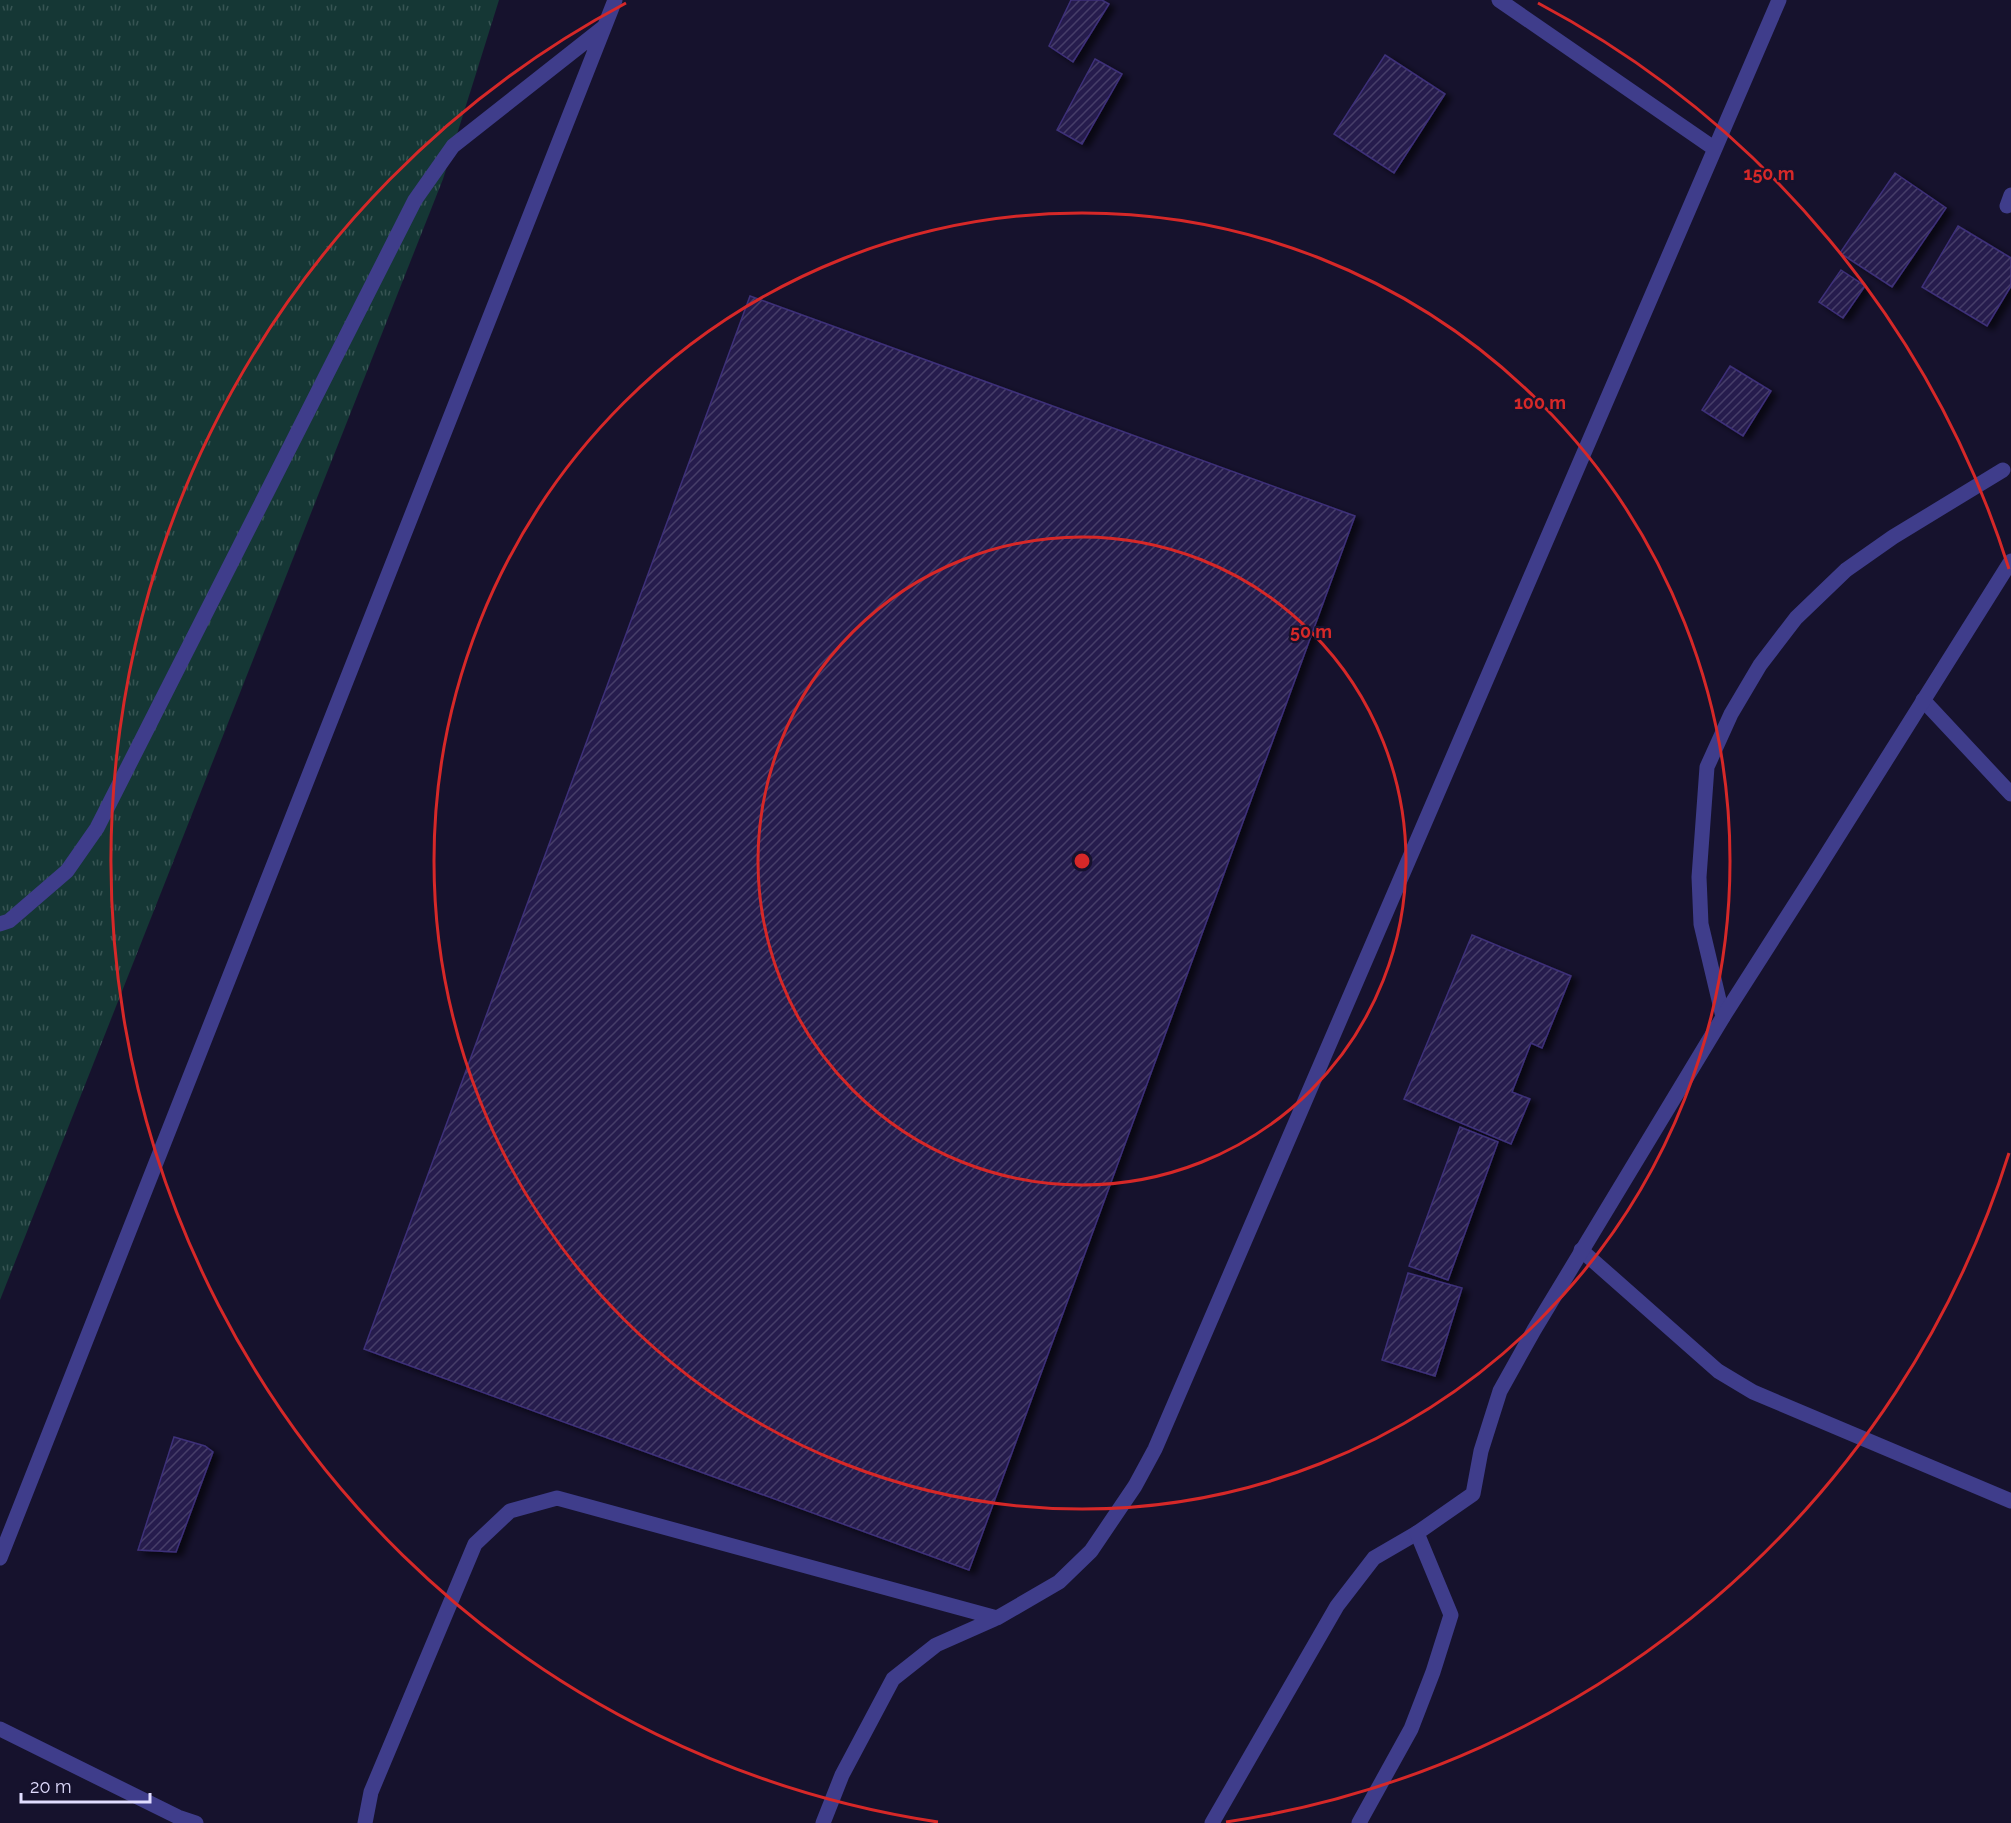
<svg xmlns="http://www.w3.org/2000/svg" width="2011" height="1823" viewBox="0 0 2011 1823" font-family="Raleway,sans-serif">
<defs>
<pattern id="grass-tufts" width="24" height="20" patternUnits="userSpaceOnUse" patternTransform="scale(1.5)"><rect width="24" height="20" fill="#153735"/><path d="M3 7l-1-3M5 7V3M7 7l1-3M15 17l-1-3M17 17v-4M19 17l1-3" fill="none" stroke="#375453"/></pattern>
<pattern id="building-hatch" width="6" height="6" patternUnits="userSpaceOnUse" patternTransform="scale(1.5)"><rect width="6" height="6" fill="#271e4e"/><path d="M-1 1l2-2M0 6l6-6M5 7l2-2" fill="none" stroke="#463e69"/></pattern>
<filter id="shadow"><feDropShadow dx="6" dy="4" stdDeviation="3" flood-color="#0009"/></filter>
</defs>
<rect width="100%" height="100%" fill="#16122d"/>
<path fill="url(#grass-tufts)" d="M 0,0 L 499,0 L 443,179 L 0,1300 Z"/>
<path fill="url(#building-hatch)" stroke="#3e3079" stroke-width="1.5" filter="url(#shadow)" d="M 1071,0 L 1102,0 L 1109,4 L 1073,62 L 1049,46 Z
M 1385,55 L 1445,94 L 1394,173 L 1334,134 Z
M 1095,59 L 1122,74 L 1082,144 L 1057,130 Z
M 1895,173 L 1946,208 L 1892,287 L 1840,253 Z
M 1958,226 L 2011,258 L 2011,286 L 1987,326 L 1922,287 Z
M 1841,270 L 1865,286 L 1843,318 L 1819,302 Z
M 750,296 L 1355,516 L 969,1570 L 364,1349 Z
M 1730,366 L 1771,391 L 1743,436 L 1702,410 Z
M 1472,935 L 1571,976 L 1542,1048 L 1531,1043 L 1512,1092 L 1530,1099 L 1511,1144 L 1404,1099 Z
M 1460,1127 L 1498,1142 L 1448,1280 L 1409,1266 Z
M 1408,1273 L 1462,1288 L 1435,1376 L 1382,1360 Z
M 174,1437 L 205,1446 L 213,1452 L 176,1552 L 138,1550 Z"/>
<g fill="none" stroke-linecap="round" stroke-linejoin="round">
<path stroke="#3f3d8b" stroke-width="15" d="M 1499,0 L 1715,149
M 2007,206 L 2011,195
M 1923,700 L 2011,794
M 0,924 L 9,921 L 67,871 L 97,828 L 415,200 L 453,146 L 604,27
M 1723,1017 L 1701,924 L 1699,877 L 1707,767 L 1731,714 L 1760,665 L 1796,618 L 1846,570 L 1893,537 L 2003,470
M 1581,1250 L 1718,1371 L 1753,1392 L 2011,1501
M 0,1558 L 615,0
M 0,1729 L 178,1817 L 196,1823
M 365,1823 L 371,1792 L 475,1544 L 510,1511 L 557,1498 L 997,1618
M 823,1823 L 842,1775 L 893,1679 L 936,1645 L 997,1618 L 1059,1582 L 1091,1551 L 1135,1486 L 1155,1449 L 1779,0
M 1212,1823 L 1337,1606 L 1374,1558 L 1417,1533"/>
<path stroke="#3f3d8b" stroke-width="15" d="M 1359,1823 L 1411,1729 L 1433,1672 L 1451,1615 L 1417,1533 L 1473,1494 L 1481,1451 L 1500,1391 L 1534,1330 L 1723,1017 L 1815,873 L 2011,561"/>
</g>
<g fill="none" stroke="#d62828" stroke-width="3">
<circle cx="1082" cy="861" r="324"/>
<circle cx="1082" cy="861" r="648"/>
<path d="M2009 1153A972 972 0 0 1 1226 1822M938 1822A972 972 0 0 1 626 3M1538 3A972 972 0 0 1 2009 569"/>
</g>
<circle cx="1082" cy="861" r="9" fill="#d62828" stroke="#16122d" stroke-width="3"/>
<g font-size="18" text-anchor="middle" font-weight="bold" fill="#d62828" stroke="#16122d" stroke-width="4.5" stroke-linejoin="round" paint-order="stroke">
<text x="1769" y="180">150 m</text>
<text x="1540" y="409">100 m</text>
<text x="1311" y="638">50 m</text>
</g>
<path d="M21 1793v9h129v-9" fill="none" stroke="#e1ddff" stroke-width="3"/>
<text x="30" y="1793" font-size="18" fill="#e1ddff" stroke="#16122d" stroke-width="4.5" paint-order="stroke">20 m</text>
</svg>
